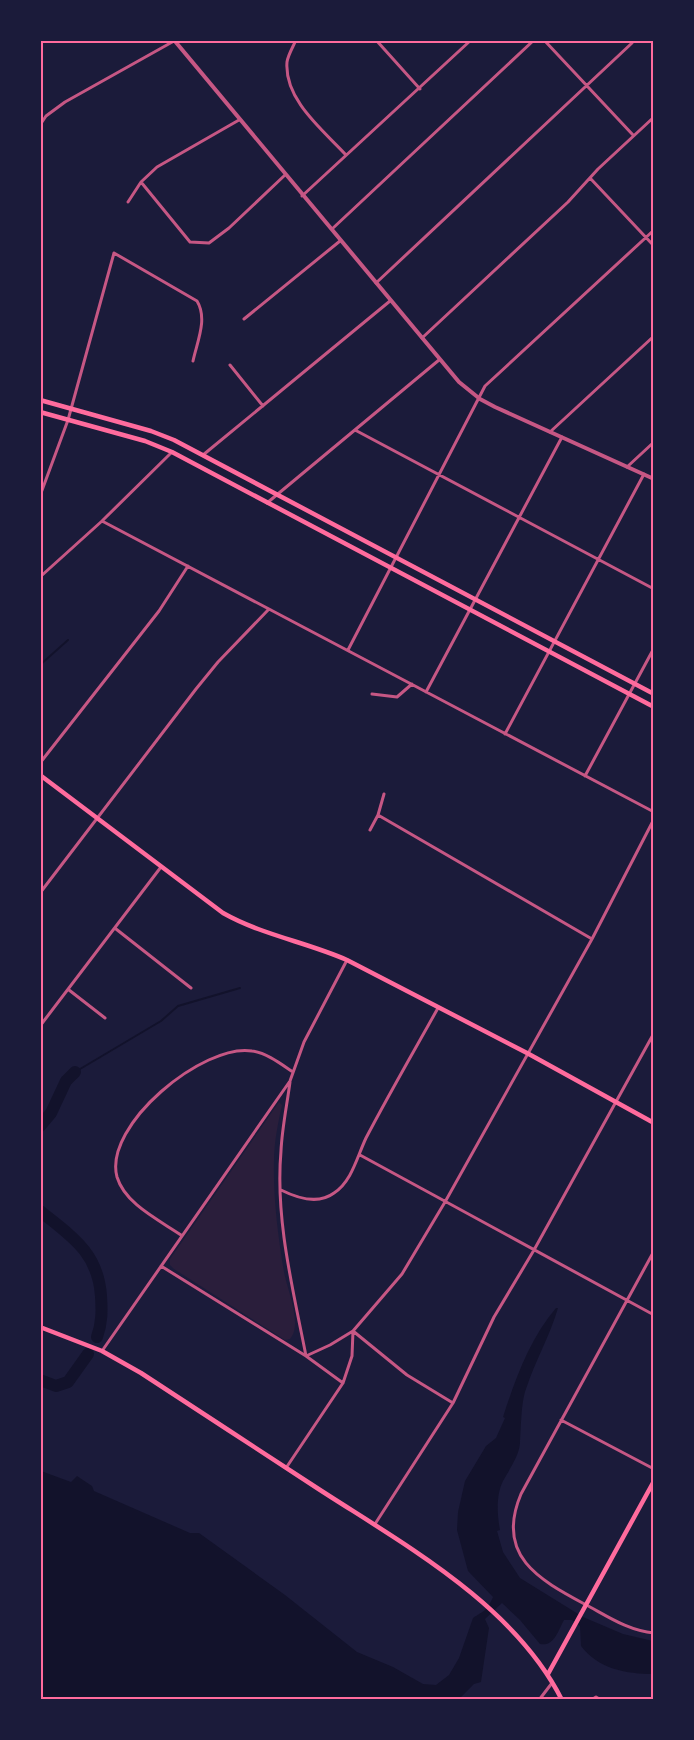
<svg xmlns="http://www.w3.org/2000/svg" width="694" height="1740" viewBox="0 0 694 1740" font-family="'Fira Sans Condensed',sans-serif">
<rect width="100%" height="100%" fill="#1b1b3a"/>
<path fill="#2a1e3b" d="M 279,1102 L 282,1105 C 278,1123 274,1143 274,1161 C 273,1197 278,1236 284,1272 C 287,1289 303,1325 290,1339 L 285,1340 L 174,1269 L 170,1265 L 170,1259 Z"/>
<path fill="#12122b" d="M 556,1308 L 558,1308 C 550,1336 535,1361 526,1389 C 521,1402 521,1429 520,1443 C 519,1456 509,1470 503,1481 C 496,1495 497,1514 500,1530 L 497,1531 L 503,1552 L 520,1578 L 583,1617 L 623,1634 L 653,1641 L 653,1674 C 627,1674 598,1669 581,1646 L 580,1626 L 572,1620 L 564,1620 C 558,1631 554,1647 540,1644 L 520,1620 L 502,1603 L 485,1619 L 489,1628 L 481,1682 L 474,1684 L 459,1699 L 41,1700 L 41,1471 L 71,1482 L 77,1476 L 92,1486 L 94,1491 L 190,1533 L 199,1533 L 285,1595 L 357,1652 L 393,1667 L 423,1684 L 436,1685 L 449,1675 L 459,1658 L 473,1618 C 485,1610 487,1611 493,1597 L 468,1571 L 457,1530 L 458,1512 L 465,1481 L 486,1446 L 496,1438 L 505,1418 L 503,1417 C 515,1380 530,1338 556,1308 Z"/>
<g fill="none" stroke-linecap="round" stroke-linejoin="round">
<path stroke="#12122b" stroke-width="2" d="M 40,665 L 68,640
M 75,1072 L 161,1021 L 178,1006 L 240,988"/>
<path stroke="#12122b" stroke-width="12" d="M 40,1126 L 51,1113 L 66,1081 L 75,1072
M 40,1211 C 71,1236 98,1252 101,1296 C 102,1311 102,1323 97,1337
M 40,1380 L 56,1386 L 68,1382 L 88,1354"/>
<path stroke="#c65784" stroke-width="3" d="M 296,40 C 293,47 288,55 287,62 C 284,100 324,131 346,155
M 376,40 L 420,89
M 544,40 L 633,135
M 239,120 L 157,167 L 141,182 L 190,242 L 209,243 L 229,228 L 285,175
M 40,125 L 46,116 L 65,102 L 174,41
M 590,178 L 654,246
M 302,196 L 471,40
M 128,202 L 141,182
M 332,229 L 534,40
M 376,283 L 632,43
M 244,319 L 340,241
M 422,338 L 568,202 L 598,169 L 654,117
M 230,365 L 263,406
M 355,430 L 654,589
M 550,432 L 654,336
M 203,455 L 390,301
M 627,467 L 654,442
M 41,493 L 68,420 L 114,253 L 197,301 C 208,319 197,342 193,361
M 267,503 L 439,360
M 102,521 L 654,812
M 40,577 L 102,521 L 172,452
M 348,650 L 485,386 L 654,230
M 426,692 L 562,437
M 372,694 L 397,697 L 412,684
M 505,734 L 644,474
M 40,763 L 159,611 L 188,566
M 585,776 L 654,648
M 378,815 L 592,939
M 370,830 L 378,815 L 384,794
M 40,893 L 196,689 L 218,662 L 269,609
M 116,929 L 191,988
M 69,990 L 105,1018
M 40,1026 L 161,867
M 290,1082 C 287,1105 282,1128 281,1151 C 275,1219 293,1289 306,1356 L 343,1383
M 360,1155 L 654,1315
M 281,1190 C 297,1198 318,1205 334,1193 C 352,1181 357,1157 366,1138 C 389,1094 414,1051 438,1008
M 181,1235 C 159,1220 125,1204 117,1177 C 103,1125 204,1043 252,1051 C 267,1053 281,1064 293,1072
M 654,1251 L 521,1494 C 494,1558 542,1581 590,1607 C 610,1618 630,1631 654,1633
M 161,1266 L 306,1356 L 330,1345 L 353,1331 L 407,1375 L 453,1403
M 102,1351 L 290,1081 L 304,1042 L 347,960
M 561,1420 L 654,1469
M 286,1468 L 343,1383 L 352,1356 L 353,1331 L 402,1274 L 445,1202 L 592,939 L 654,819
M 375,1524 L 453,1403 L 494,1317 L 534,1250 L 654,1033
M 539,1700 L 552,1683
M 591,1700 L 596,1697 L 601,1700"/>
<path stroke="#c65784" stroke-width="4" d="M 174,40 L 459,382 L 480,399 L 495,407 L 654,479"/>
<path stroke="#ff6b9d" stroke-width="4.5" d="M 40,400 L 151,431 L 174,440 L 654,694
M 40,412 L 145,441 L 172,452 L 654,707
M 40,1327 L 102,1351 L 141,1373 C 200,1411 258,1450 317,1488 C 403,1544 514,1604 562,1700
M 548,1674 L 654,1481"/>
<path stroke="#ff6b9d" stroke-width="4.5" d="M 40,775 L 223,913 C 262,935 306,942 347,960 L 527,1053 L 654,1123"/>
</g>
<rect width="694" height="1740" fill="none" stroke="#1b1b3a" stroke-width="84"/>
<rect x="42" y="42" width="610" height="1656" fill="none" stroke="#ff6b9d" stroke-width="2"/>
</svg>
